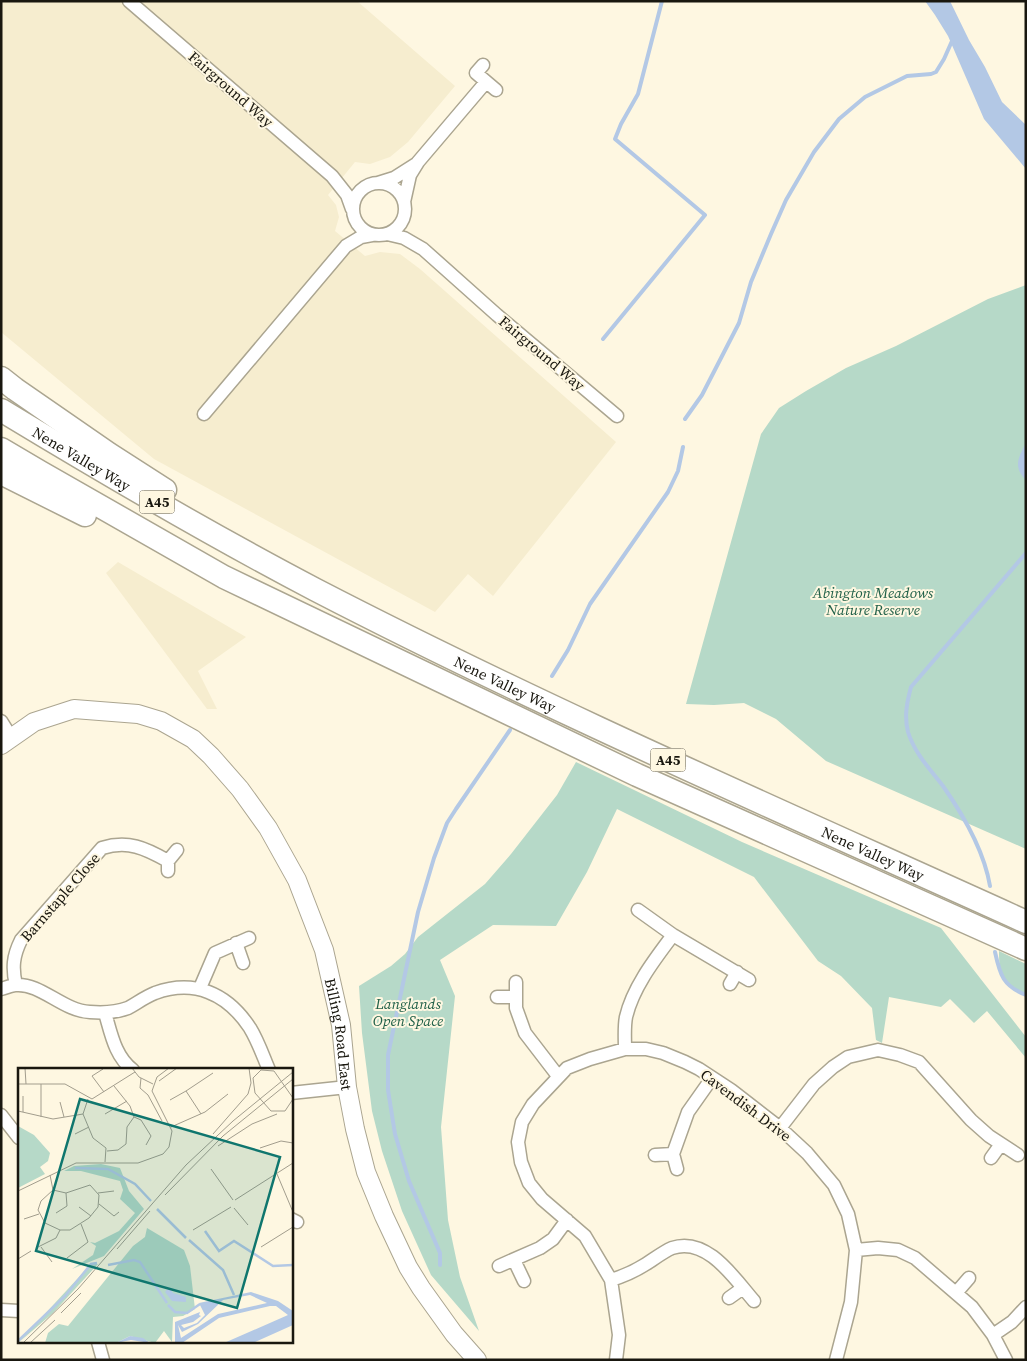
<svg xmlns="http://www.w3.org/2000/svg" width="1027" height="1361" viewBox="0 0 1027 1361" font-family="'Source Serif 4',serif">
<rect width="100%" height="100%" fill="#fef7e1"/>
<path fill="#f6edcf" d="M 1,1 L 357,1 L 455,86 L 408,142 L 390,157 L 370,164 L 355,162 L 328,195 L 336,205 L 339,217 L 335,231 L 365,256 L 380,252 L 400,254 L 420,269 L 616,442 L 493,596 L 468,574 L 435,612 L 154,459 L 1,332 Z
M 118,562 L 246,637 L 198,671 L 217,709 L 207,709 L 106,573 Z"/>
<path fill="#b6d9c8" d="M 1026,285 L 1026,849 L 826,761 L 776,719 L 744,703 L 714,705 L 686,704 L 761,434 L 779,408 L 806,391 L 846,368 L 896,346 L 988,299 Z
M 576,762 L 742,842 L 941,928 L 1026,1037 L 1026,1058 L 987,1011 L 974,1023 L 950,999 L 941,1007 L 889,997 L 882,1043 L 876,1040 L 872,1008 L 841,976 L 818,961 L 754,877 L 617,809 L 587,872 L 556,926 L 493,925 L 440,960 L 455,996 L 441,1127 L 448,1220 L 460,1277 L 479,1331 L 431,1275 L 402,1211 L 382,1151 L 372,1111 L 362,1033 L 359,986 L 391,966 L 405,954 L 418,937 L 485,884 L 511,854 L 557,795 Z
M 999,951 L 1026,964 L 1026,995 C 1002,986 999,975 999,951 Z"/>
<path fill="#b3c8e5" d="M 925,1 L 950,1 L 969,40 L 985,67 L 1002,102 L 1026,125 L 1026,169 L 984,119 L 948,36 L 935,15 Z
M 1026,443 L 1026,480 C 1013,467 1018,458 1026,443 Z"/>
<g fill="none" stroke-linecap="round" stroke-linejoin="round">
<path stroke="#b3c8e5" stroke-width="4" d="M 603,339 L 705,215 L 615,139 L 621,124 L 638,94 L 662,1
M 685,419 L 702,395 L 739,323 L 751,282 L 771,234 L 786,200 L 814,152 L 839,119 L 865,97 L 907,76 L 931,74 L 936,72 L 944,59 L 952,41
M 552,676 L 568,650 L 590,604 L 668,492 L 678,471 L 683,447
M 990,886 C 984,850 964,816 943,786 C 930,769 915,754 908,732 C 904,716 907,702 911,687 L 1026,553
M 995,952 C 1000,975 1003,986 1026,995
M 440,1265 L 440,1253 L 409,1181 L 395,1134 L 388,1090 L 388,1055 L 418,912 L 434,858 L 447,823 L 456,809 L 510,730"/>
<g stroke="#aba590" stroke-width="15">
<path id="street" d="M 129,1 L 332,176 L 347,195 L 352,209
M 483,65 L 476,73 L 496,90
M 378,183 L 394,178 L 416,164
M353 209a26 26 0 1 1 52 0a26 26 0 1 1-52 0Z
M 404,202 L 410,175 L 418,162 L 486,82
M 387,234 L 404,238 L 423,249 L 497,315 L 617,416
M 204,414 L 346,246 L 361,237 L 372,235
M 1,721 L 11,737
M 168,871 L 168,861 L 177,850
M 673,935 L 749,980
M 236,943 L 243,963
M 516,982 L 516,1008 L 525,1033 L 558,1076
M 730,984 L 737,972
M 16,985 C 12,968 13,956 21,940 L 102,848 C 128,840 145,848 168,861
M 200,988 L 215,953 L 249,938
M 1,989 C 6,988 11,985 16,985 C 41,983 63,1011 90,1012 C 102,1013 117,1012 128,1008 C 137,1003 145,997 155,993 C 194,979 227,993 250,1028 C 258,1041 263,1056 269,1070
M 497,997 L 516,997
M 105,1013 C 111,1033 115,1057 133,1070
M 625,1049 C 625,1039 624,1027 626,1017 C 633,987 655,959 673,935 L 638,910
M 291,1093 L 347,1087
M 1,1115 L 19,1138
M 780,1128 L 814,1084 L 833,1067 L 848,1057 L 878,1050 L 900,1055 L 919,1062 L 971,1120 L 989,1136 L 1018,1155
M 655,1155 L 673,1154
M 991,1158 L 1001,1144
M 677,1169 L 673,1154 L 688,1112 L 712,1078
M 291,1219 L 297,1222
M 856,1250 L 878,1248 L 898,1250 L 915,1258 L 972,1307 L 993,1335 L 1006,1360
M 514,1260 L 524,1281
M 499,1266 L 540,1248 L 553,1239 L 567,1220
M 611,1280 C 624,1276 635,1271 646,1264 C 654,1259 663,1252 672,1248 C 707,1236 734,1278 754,1301
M 956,1293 L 969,1278
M 729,1298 L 743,1288
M 1,1310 L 19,1311
M 993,1335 L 1012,1322 L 1026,1307
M 98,1342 L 103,1360
M 616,1360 L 619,1335 L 611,1280 L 585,1236 L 542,1199 L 529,1183 L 521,1162 L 518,1142 L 522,1122 L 533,1104 L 567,1068 L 590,1059 L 625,1049 L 646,1049 L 663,1053 L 685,1062 L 699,1069 L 731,1090 L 780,1128 L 807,1153 L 834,1185 L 848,1214 L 856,1250 L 851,1302 L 836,1360"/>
</g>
<g stroke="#aba590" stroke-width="20">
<g id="secondary">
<path id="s1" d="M 1,745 L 34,722 L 74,709 L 138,714 L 161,721 L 193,739 L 211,756 L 240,789 L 268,828 L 297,880 L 324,950 L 341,1025 L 347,1087 L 355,1129 L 366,1172 L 384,1216 L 408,1267 L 421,1288 L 454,1334 L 477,1360"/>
</g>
</g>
<g stroke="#aba590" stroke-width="25">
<g id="highway">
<path d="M 1,378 L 15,389 L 109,454 L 165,490"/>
<path id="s2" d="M 1,410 C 105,473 209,534 316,590 C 548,710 788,814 1026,922"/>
<path d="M 1,449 L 40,472 L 224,577 L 637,775 L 1026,949"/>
<path d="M 1,473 L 85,515"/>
</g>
</g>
<use href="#street" stroke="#fff" stroke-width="12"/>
<use href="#secondary" stroke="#fff" stroke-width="18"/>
<use href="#highway" stroke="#fff" stroke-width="22"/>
</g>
<g text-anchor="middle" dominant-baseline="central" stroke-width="4" stroke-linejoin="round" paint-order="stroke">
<g fill="#fef7e1" stroke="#5e5a4e" stroke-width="1">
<rect x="139.5" y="490.5" width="35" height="23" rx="4"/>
<rect x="650.5" y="748.5" width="35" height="23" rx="4"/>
</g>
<g font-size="14" font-weight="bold" fill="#19170f">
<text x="157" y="502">A45</text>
<text x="668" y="760">A45</text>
</g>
<g font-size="15" fill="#19170f" stroke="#fef7e1">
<text transform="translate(231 89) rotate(41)">Fairground Way</text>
<text transform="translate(542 353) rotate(40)">Fairground Way</text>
<text stroke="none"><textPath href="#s2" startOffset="94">Nene Valley Way</textPath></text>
<text stroke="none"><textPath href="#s2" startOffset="574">Nene Valley Way</textPath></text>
<text stroke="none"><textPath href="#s2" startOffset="979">Nene Valley Way</textPath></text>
<text transform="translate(60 897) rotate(-49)">Barnstaple Close</text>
<text stroke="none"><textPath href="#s1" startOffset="544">Billing Road East</textPath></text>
<text transform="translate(746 1105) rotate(37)">Cavendish Drive</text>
</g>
<g font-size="15" font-style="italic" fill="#206048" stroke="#fef7e1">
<text x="873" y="592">Abington Meadows<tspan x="873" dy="17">Nature Reserve</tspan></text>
<text x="408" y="1003">Langlands<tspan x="408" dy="17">Open Space</tspan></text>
</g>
</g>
<g transform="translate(18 1068)">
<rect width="275" height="275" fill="#fef7e1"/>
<path d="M 0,58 L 16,67 L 32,85 L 30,93 L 22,99 L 27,106 L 0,120 ZM 83,96 L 102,100 L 111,123 L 126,141 L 86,188 L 54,201 L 75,187 L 78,178 L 72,174 L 77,175 L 101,163 L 117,145 L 102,131 L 105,122 L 102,113 L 63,103 L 46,103 L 56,98 ZM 129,160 L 166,182 L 172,198 L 177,241 L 165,248 L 155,249 L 154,274 L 146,263 L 137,275 L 112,268 L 98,275 L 27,275 L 30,265 L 41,256 L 50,258 L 115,178 L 127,169 ZM 73,196 L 80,196 L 35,245 L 0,275 Z" fill="#b6d9c8"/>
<path d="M 151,219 L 155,225 L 168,229 L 168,234 L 154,233 L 147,224 ZM 233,224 L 260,233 L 275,243 L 275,257 L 235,275 L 206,275 L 270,247 L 258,238 L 252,238 L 201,250 L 164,275 L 157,275 L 157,254 L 182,244 L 181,247 L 183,248 L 175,254 L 163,257 L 166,260 L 179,255 L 187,247 L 181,235 ZM 232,227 L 249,235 L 200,246 L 163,270 L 160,257 L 164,264 L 180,256 L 205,232 ZM 112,268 L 125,270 L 132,275 L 113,272 L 98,275 Z" fill="#b3c8e5" fill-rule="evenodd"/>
<path fill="none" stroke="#b3c8e5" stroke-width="2.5" d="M 57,100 L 90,101 L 117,116 L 133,133M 139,141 L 168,170M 187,163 L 201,183 L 216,173 L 255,198 L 275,197M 171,172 L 205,202 L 216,227M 90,197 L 116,192 L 122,194 L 149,235M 150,237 L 157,244 L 169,245 L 182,236M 0,273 L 47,228 L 73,196 L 79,195"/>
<path fill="none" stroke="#a29d8d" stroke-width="1" d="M 7,0 L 8,16M 114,0 L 121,9 L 135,16M 85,1 L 74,8 L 86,24M 123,10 L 122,20 L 130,27 L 144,53M 141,13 L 159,0M 0,16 L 47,16 L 74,31 L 117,4M 168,23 L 195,5M 5,28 L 5,44M 275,30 L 256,3 L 243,2 L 235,10 L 237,25 L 253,43 L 267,43 L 275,31M 70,31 L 65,46 L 75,70 L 88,80 L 87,94M 152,32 L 168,23 L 183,46M 42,34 L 46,49M 0,43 L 35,51 L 65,46M 87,46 L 109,33M 23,49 L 23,16M 116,49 L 123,52 L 133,68 L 128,77M 153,59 L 187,44 L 210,26M 57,66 L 71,59M 195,66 L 230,26 L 233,15 L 231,0M 200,78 L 234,56 L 259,46M 242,80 L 263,73 L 275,75M 89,83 L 100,82 L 108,76 L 109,59 L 116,49 L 112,38 L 96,18M 193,101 L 215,132M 259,106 L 275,144M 32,107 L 35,122 L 23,133 L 20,142 L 27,155 L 42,162 L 52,162 L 71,150 L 80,139 L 81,127 L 72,117 L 48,125 L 35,122M 0,123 L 58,95 L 120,95 L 145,86 L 151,79 L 154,63 L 134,23 L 139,9 L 151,0M 80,125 L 96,123M 147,127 L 205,68 L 275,11M 217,132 L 275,95M 81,136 L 96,148 L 101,144M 61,139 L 73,148M 216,140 L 230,157M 38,145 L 49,138 L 48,125M 6,151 L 21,146M 175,162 L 213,139M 23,179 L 34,194M 243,179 L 275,159M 18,180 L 38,170 L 42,162M 99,181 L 132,143M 49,190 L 70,174 L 63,156M 0,191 L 13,183M 43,245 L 63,225M 5,275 L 60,221 L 168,97 L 215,53 L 275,4M 12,275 L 37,252"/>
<path fill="#0f766e" fill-opacity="0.15" stroke="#0f766e" stroke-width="2.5" d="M 62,31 L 262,89 L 219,240 L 18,183 Z"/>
<rect width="275" height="275" fill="none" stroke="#19170f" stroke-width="2.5"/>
</g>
<rect width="1027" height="1361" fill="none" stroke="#19170f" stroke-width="5"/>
</svg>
